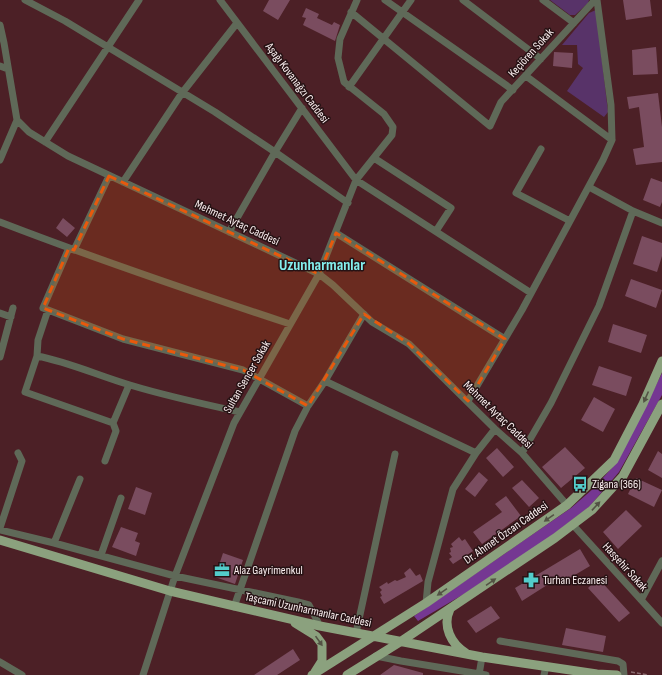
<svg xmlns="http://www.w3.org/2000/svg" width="662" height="675" viewBox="0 0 662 675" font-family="'Sofia Sans Condensed',sans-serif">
<rect width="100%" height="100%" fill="#4c2026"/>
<path fill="#583369" d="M 550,0 L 589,0 L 588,3 L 575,15 L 570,15 Z
M 596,10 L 608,112 L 604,117 L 567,91 L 583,68 L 578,64 L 577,45 L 562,45 L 589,13 Z"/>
<path fill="#753792" d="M 662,373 L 662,395 L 657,404 L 619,472 L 589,507 L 547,539 L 464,594 L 418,621 L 414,616 L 571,508 L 594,488 L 618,461 Z"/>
<path fill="#7a4c5f" d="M 269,0 L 290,0 L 278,20 L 263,11 Z
M 623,0 L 650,0 L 652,16 L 626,20 Z
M 306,8 L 319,14 L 317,18 L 332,25 L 334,22 L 340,25 L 335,41 L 303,25 L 306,18 L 302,17 Z
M 656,47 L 658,74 L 633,75 L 632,50 Z
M 554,52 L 573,53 L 572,68 L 553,66 Z
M 658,93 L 662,127 L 662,162 L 636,165 L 633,149 L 644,147 L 639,107 L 629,109 L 627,97 Z
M 651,178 L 662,182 L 662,202 L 660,207 L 643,200 Z
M 63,218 L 75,228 L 67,237 L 56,228 Z
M 642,236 L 662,243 L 662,256 L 657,272 L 633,264 Z
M 631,279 L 662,290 L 656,308 L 625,296 Z
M 613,324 L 647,335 L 641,353 L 608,342 Z
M 599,366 L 632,377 L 626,396 L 592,385 Z
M 594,397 L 615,409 L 603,432 L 581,420 Z
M 565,447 L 585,468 L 561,488 L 542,467 Z
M 497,448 L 514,467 L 503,477 L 486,458 Z
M 658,451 L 662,454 L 662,478 L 648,470 Z
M 479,472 L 488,480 L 475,497 L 465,489 Z
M 636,478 L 662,490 L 654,507 L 628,494 Z
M 522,480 L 539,498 L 529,507 L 512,488 Z
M 136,487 L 152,493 L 145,515 L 128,509 Z
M 506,496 L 521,516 L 482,544 L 473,532 L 502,512 L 495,504 Z
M 626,510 L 642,526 L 618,549 L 603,532 Z
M 121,527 L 138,533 L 135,541 L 140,543 L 136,556 L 112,547 Z
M 459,537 L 462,541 L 465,539 L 473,551 L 453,564 L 449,559 L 452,557 L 449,553 L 451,552 L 450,548 L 453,547 L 451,544 Z
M 580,549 L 590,566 L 558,585 L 555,580 L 522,601 L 515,588 Z
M 223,553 L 243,560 L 235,584 L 215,577 Z
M 410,568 L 416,576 L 420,574 L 423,581 L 384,604 L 380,597 L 382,596 L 380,592 L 382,590 L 379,587 L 387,582 L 388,584 L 395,580 L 397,581 L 406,577 L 404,573 Z
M 598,578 L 630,613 L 619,622 L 588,588 Z
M 491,606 L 500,618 L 476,633 L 467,621 Z
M 566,628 L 606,636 L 603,652 L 562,645 Z
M 293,649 L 300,660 L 277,675 L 254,675 Z
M 394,665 L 423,673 L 423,675 L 380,675 Z"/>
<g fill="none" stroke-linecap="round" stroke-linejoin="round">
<path stroke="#8a6a6e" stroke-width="1.5" stroke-dasharray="4 2" stroke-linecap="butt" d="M 631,672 L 648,675"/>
<path stroke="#5f6958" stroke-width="7" d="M 25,0 L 65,21 L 215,112 L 275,152 L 348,203
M 220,0 L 356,180 L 531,293
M 385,0 L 513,90
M 463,0 L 541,59
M 543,0 L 574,23
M 351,12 L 490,126 L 501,102 L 595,0
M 0,25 L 4,43 L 17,120 L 29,132 L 68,156 L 319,274 L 333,285 L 372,322 L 409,344 L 495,429 L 522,453 L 567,505
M 0,66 L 8,69
M 526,76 L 612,140
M 349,87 L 411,0
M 45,142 L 139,0
M 541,149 L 516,193 L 570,221
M 374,158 L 451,208 L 436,231
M 0,160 L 17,120
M 123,182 L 182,93 L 237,23
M 589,187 L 633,211 L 662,223
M 0,222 C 96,259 193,292 290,324
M 229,232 L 275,152 L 302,108
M 336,233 L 505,339
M 69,248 L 43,308 L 123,339 L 243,370 L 308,406
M 74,250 L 109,176
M 48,310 L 38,340 L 37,356 L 25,392 L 113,423 L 129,385
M 0,313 L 11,317
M 37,356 C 69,362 99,376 130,385 C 166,396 203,404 240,412
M 0,357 L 13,308
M 325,381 L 476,453
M 468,401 L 522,310 L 603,160 L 612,140 L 611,105 L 597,0
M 522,453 L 551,403 L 599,306 L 633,211
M 105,461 L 116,431 L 113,423
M 573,525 L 662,623
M 0,528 L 22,461 L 18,453
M 0,530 L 54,543 L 175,576 L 298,602 L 309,605 L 320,626
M 54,543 L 80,479
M 101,555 L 121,498
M 641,600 L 662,561
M 426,603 L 428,582 L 453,489 L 476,453 L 495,429
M 234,607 L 295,431 L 308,406 L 325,381 L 364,314
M 356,633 L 395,454
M 500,641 L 618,661 L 623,664 L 624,675
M 376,656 L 401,661 L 486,675
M 0,662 L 22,675
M 143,675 L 175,576 L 234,423 L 319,274 L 356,180 L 392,135 L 393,127 L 384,114 L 344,82 L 338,58 L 340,39 L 357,0
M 479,675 L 482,657
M 544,675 L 546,666"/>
<path stroke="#8ba17e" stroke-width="9" d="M 0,540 L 170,591 L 320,626 L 482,657 L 597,674 L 617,675
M 450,609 C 442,626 451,644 466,653
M 295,623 L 316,636 L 322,644 L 322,661 L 315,672
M 312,675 L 426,603 L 567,505 L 614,460 L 643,404 L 662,361
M 347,675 L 400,642 L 555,538 L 592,510 L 623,476 L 662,404"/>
</g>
<defs><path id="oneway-solid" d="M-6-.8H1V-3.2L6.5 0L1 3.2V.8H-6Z"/></defs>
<g fill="#535244">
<use href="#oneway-solid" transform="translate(646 397) rotate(114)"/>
<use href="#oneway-solid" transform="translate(596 506) rotate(-47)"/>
<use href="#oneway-solid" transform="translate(549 518) rotate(145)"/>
<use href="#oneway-solid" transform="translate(491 582) rotate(-34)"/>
<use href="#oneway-solid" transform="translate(442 592) rotate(146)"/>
<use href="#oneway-solid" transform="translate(319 641) rotate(55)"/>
</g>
<path fill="#e8590c" fill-opacity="0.2" stroke="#e8590c" stroke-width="3" stroke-dasharray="8 5" stroke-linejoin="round" d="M 109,176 L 319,274 L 336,233 L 505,339 L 468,401 L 409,344 L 364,314 L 308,406 L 243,370 L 123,339 L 43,308 L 69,248 L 74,250 Z"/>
<defs>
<g id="bus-bare" transform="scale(1.2)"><path d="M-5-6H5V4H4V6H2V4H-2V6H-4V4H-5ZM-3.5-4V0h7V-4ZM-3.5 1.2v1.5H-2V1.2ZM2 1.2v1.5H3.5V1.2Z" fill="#53cdcb" stroke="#261214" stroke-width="2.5" paint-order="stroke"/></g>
<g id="office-bare" transform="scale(1.2)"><path d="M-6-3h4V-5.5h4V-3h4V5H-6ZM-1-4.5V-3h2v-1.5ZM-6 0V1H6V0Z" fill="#53cdcb" stroke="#261214" stroke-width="2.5" paint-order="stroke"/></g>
<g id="pharmacy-bare" transform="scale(1.2)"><path d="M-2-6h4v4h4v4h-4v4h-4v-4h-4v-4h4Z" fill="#53cdcb" stroke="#261214" stroke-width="2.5" paint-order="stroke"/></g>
</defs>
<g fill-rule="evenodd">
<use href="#bus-bare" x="580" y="484"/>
<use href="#office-bare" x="222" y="570"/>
<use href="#pharmacy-bare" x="531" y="580"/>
</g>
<g text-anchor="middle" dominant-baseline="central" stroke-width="3" stroke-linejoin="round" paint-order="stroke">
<g font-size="12" fill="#fbeff0" stroke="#261214">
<text transform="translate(531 53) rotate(-48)">Keçiören Sokak</text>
<text transform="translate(297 83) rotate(53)">Aşağı Kovanağzı Caddesi</text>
<text transform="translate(237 223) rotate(25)">Mehmet Aytaç Caddesi</text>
<text transform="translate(247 377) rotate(-60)">Sultan Sencer Sokak</text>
<text transform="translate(498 415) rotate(44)">Mehmet Aytaç Caddesi</text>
<text transform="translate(506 533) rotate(-35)">Dr. Ahmet Özcan Caddesi</text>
<text transform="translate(625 567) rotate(48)">Hasşehir Sokak</text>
<text transform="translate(308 610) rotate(12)">Taşcami Uzunharmanlar Caddesi</text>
</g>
<g font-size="12" fill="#fbeff0" stroke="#261214" text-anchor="start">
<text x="592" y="484">Zigana (366)</text>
<text x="234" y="570">Alaz Gayrimenkul</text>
<text x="543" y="580">Turhan Eczanesi</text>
</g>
<g font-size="16" font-weight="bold" fill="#84efed" stroke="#261214">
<text x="322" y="265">Uzunharmanlar</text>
</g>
</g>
</svg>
